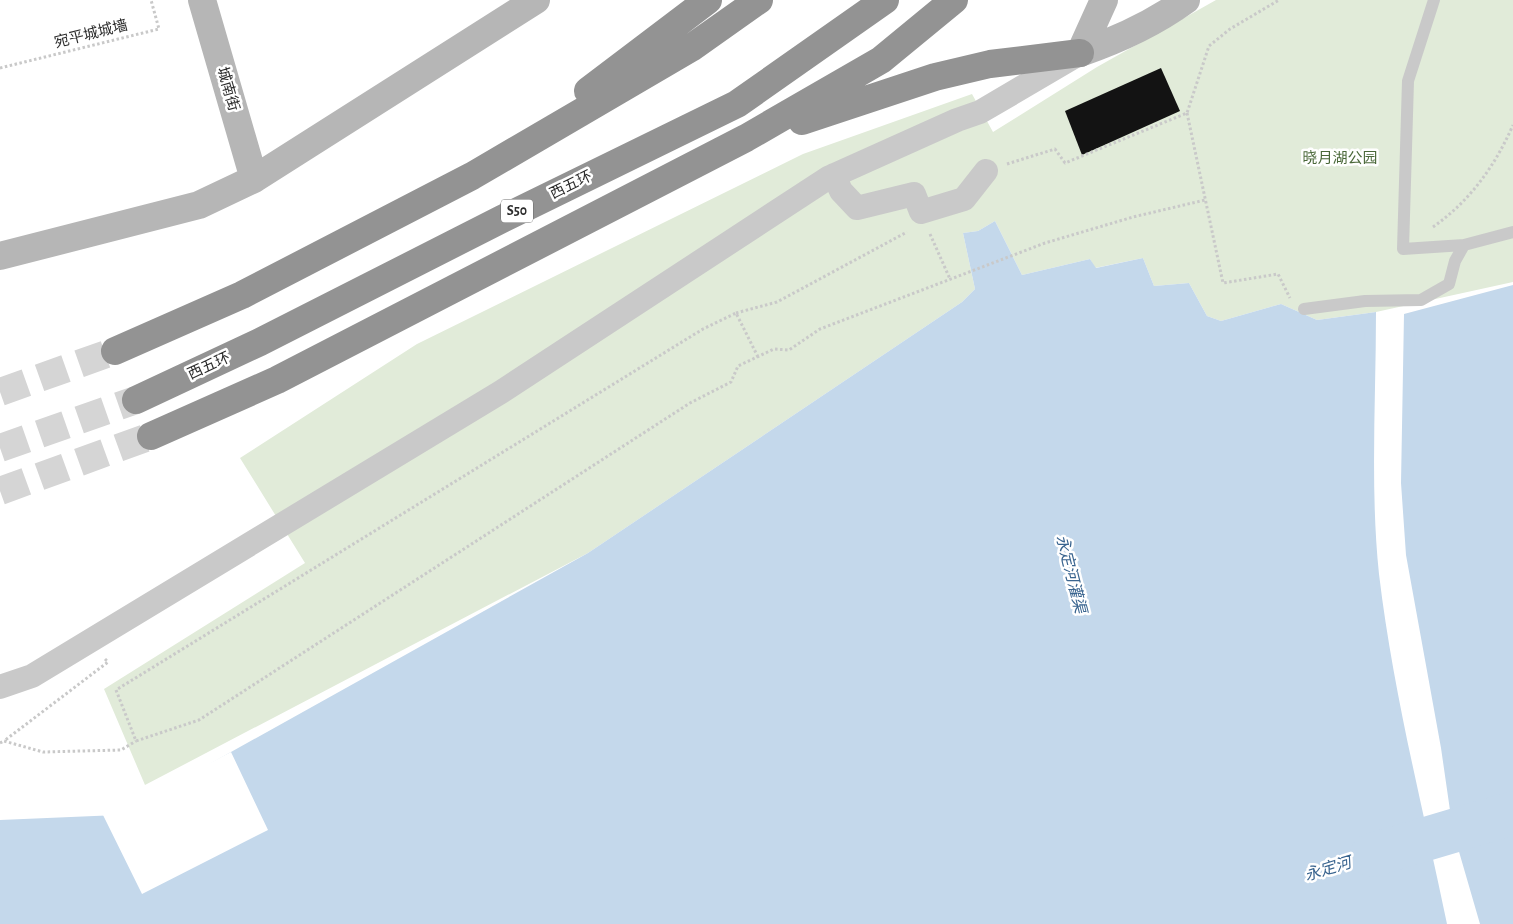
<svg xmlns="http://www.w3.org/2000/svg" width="1513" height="924" viewBox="0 0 1513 924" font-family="'Alegreya Sans','Noto Sans SC',sans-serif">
<rect width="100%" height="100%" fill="#fff"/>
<path fill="#e1ebd9" d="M 1216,0 L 1513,0 L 1513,282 L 1376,312 L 1317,320 L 1281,304 L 1221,321 L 1207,316 L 1189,283 L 1154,286 L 1143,258 L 1095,268 L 1090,259 L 1022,275 L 995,221 L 978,231 L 963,233 L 975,289 L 962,302 L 588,553 L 145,785 L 104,689 L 305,563 L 240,458 L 417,344 L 803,154 L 972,94 L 993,132 L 1097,67 Z"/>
<path fill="#c4d8eb" d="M 995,221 L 1022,275 L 1090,259 L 1096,268 L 1143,258 L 1154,286 L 1189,283 L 1207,316 L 1221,321 L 1281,304 L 1317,320 L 1376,312 C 1376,398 1370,489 1379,574 C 1393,692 1423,808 1447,924 L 0,924 L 0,820 L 118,815 L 588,553 L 962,302 L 975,289 L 963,233 L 978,231 Z
M 1513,285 L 1513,924 L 1480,924 L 1453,831 L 1441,748 L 1406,555 L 1401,483 L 1404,314 Z"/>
<path fill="#fff" d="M 231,752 L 268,830 L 142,894 L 103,815 L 117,812 Z"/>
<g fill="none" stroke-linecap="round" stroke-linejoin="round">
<path stroke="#c4d8eb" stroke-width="44" d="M 1372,855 L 1513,813"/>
</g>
<path fill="#131313" d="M 1161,68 L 1180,111 L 1082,155 L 1065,111 Z"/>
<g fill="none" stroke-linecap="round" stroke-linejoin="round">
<path stroke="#d5d5d5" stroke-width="28" stroke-dasharray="28 14" stroke-linecap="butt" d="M 0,392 L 115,351
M 0,448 L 136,400
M 0,491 L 151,436"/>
<path stroke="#c9c9c9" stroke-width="3" stroke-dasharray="2.5 2.5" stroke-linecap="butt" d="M 0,68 L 159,29 L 151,0
M 1187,113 L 1223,283 L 1278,274 L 1290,298
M 1007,164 L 1055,149 L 1065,163 L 1187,113 L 1209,46 L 1230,29 L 1279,0
M 1433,227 C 1470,201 1495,166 1513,125
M 930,234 L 950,279
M 736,313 L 777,302 L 907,232
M 758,357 L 736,313 L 703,329 L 116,690 L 136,741 L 199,720 L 690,403 L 731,382 L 738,366 L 774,349 L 789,350 L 820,329 L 1045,243 L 1133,217 L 1205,200
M 105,659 L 108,662 L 4,741 L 43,752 L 121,750 L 136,741
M 0,743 L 4,741"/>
<path stroke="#c9c9c9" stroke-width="12" d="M 1434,0 L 1408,81 L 1403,249 L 1464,245
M 1304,309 L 1365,301 L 1421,300 L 1449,284 L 1455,261 L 1464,245 L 1513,232"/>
<path stroke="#c9c9c9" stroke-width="24" d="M 834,175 L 841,191 L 857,208 L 914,194 L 921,212 L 964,199 L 986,171
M 0,687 L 32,676 L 501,392 L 828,178 L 957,120 L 980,112 L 1079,54"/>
<path stroke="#b6b6b6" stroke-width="28" d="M 202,0 L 254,179
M 1080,53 C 1118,40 1153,24 1186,0
M 1080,53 L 1104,0
M 0,256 L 199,205 L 254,179 L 536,0"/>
<path stroke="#939393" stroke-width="28" d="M 588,91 L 708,0
M 802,121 L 935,77 L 990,64 L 1080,53
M 115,351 L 242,295 L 472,176 L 691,48 L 759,0
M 136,400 L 260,342 L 502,219 L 737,104 L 885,0
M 151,436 L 277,380 L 746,138 L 881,60 L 954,0"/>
</g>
<g text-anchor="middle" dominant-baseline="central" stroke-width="5" stroke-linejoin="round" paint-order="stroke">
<rect fill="#fff" stroke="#6b6b6b" stroke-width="1" x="501" y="199.5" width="32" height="23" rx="4"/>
<g font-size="14" font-weight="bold" fill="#2c2c2c">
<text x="517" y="211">S50</text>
</g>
<g font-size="15" fill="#2c2c2c" stroke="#fff">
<text transform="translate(91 34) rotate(-14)">宛平城城墙</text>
<text transform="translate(228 89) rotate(74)">城南街</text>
<text transform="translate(571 185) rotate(-26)">西五环</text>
<text transform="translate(209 366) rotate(-25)">西五环</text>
</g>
<g font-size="15" fill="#4a6839" stroke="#fff">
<text x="1340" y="158">晓月湖公园</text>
</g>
<g font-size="16" font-style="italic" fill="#39648f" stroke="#fff">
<text transform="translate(1071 574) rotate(76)">永定河灌渠</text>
<text transform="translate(1328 869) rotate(-17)">永定河</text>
</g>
</g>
</svg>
